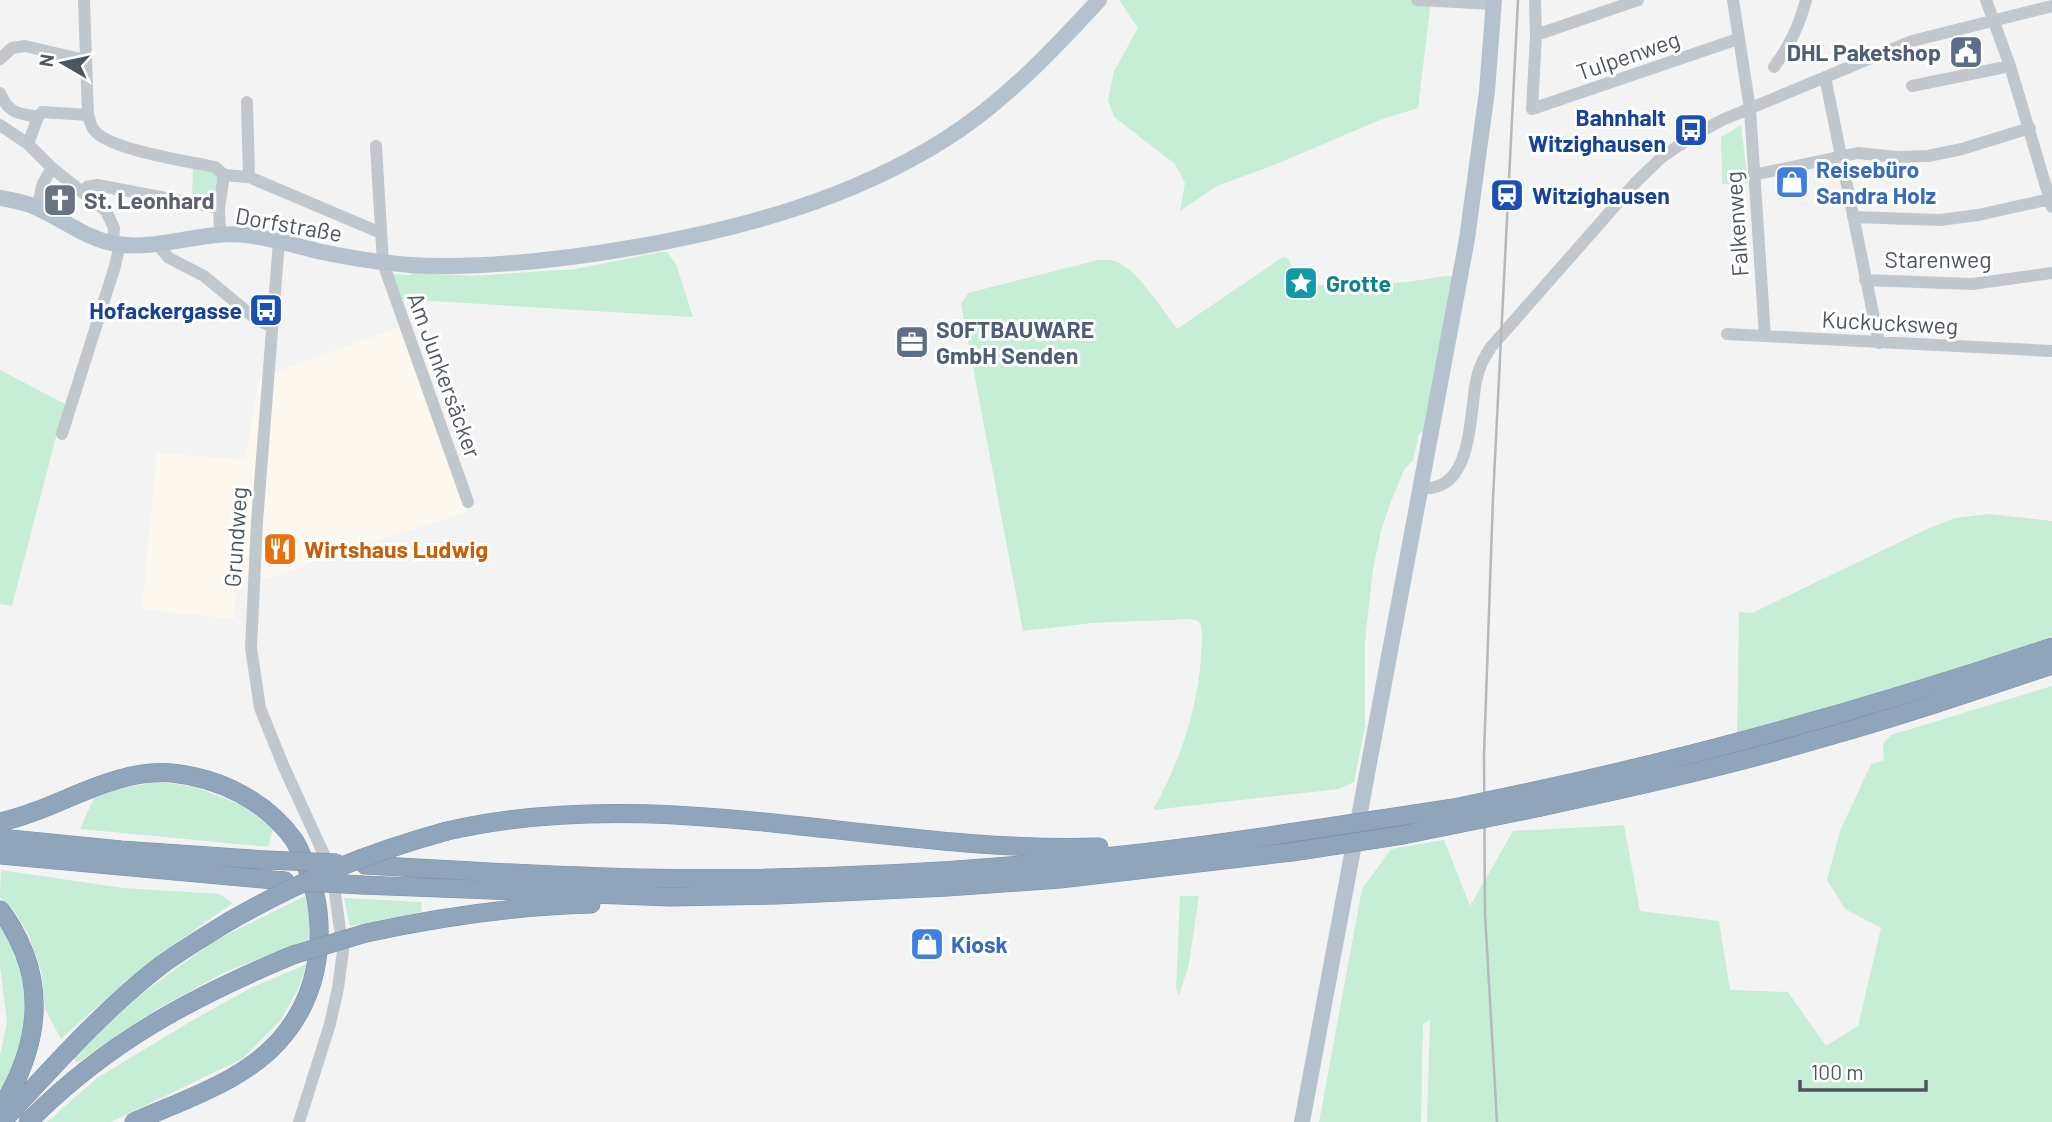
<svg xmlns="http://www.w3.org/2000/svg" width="2052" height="1122" viewBox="0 0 2052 1122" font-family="Barlow,sans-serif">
<rect width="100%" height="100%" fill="#f4f3f3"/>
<path fill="#fcf8ef" d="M 406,325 L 467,512 L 317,560 L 268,579 L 237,574 L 234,619 L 142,609 L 157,453 L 246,460 L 259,378 Z"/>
<path fill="#c6edd5" d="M 1119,0 L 1431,0 L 1418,108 L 1380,120 L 1274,165 L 1217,186 L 1180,211 L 1185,183 L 1175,164 L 1114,117 L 1108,100 L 1114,71 L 1138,28 Z
M 1741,125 L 1748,183 L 1722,184 L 1721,137 Z
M 193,167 L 217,173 L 219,180 L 214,203 L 192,198 Z
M 661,252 L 667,252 L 676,264 L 693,317 L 399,299 L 391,274 L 411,275 L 412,272 L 471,276 L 575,269 Z
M 1283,257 L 1288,259 L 1300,281 L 1306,285 C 1340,286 1372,285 1406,282 C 1425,280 1441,275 1460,276 L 1433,426 L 1419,434 L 1413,460 L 1404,470 L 1390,504 L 1381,531 L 1373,569 L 1365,642 L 1365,727 L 1354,782 L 1339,789 L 1153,810 C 1179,763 1197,712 1201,658 C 1201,647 1203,636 1201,625 L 1198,621 L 1192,619 L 1092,623 L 1023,631 L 961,304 L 968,293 L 1098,260 C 1103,260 1110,259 1115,261 C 1138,270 1162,309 1177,329 Z
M 0,370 L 67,405 L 57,433 L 12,606 L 0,604 Z
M 1990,514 L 2052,521 L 2052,636 C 1949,675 1843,706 1737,736 L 1739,612 L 1752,613 L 1927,529 L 1955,518 Z
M 2052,686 L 2052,1122 L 1427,1122 L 1430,1020 L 1423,1024 L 1421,1122 L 1319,1122 L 1362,889 L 1391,849 L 1444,840 L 1470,906 L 1513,831 L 1624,825 L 1640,911 L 1719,921 L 1730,990 L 1788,992 L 1826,1046 L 1858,1026 L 1881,928 L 1845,909 L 1827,880 L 1840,831 L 1871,764 L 1884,760 L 1883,744 L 1891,735 Z
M 157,782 L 192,786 L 242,805 L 273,829 L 268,847 L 80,829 L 94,798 L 117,789 Z
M 1,870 L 123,888 L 219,894 L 233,903 C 172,945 115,989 61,1039 L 45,1009 L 42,974 L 29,935 L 14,911 L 0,897 Z
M 305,896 L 310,918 L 308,940 L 225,972 L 159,1008 L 77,1063 L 73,1056 L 140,995 L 216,940 Z
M 1180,896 L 1199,896 L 1189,964 L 1179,996 L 1176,988 Z
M 344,898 L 421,902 L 422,912 L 350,926 Z
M 0,926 C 18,947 27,993 26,1021 C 25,1044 12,1074 0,1093 L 0,1055 L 7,1022 L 0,966 Z
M 307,964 L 299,987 L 281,1020 L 242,1059 L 111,1122 L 47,1122 L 97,1078 L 193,1020 L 253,987 Z"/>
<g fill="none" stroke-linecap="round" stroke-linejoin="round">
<g stroke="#7a90a8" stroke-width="19">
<path id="highway" d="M 1534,791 C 1712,753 1880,705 2052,647
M 1541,807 C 1634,787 1728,766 1819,739 C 1898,717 1975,691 2052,665
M 0,822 C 57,810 112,768 172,773 C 220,778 266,801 294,840 C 298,846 301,853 303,859 C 329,915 324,986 284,1035 C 248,1080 185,1099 134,1122
M 447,831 C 663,781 881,854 1099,847
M 0,838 L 121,850 L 266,860
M 0,855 L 285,881
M 365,865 C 457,870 548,876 640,878 C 857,882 1075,866 1289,833
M 362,885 L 671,897 L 777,895 L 947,887 L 1060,879 L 1292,852
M 0,910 C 11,923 18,938 24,952 C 46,1008 30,1062 0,1110
M 366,933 C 440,917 515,906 591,904
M 2,1122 C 52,1068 102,1011 160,966 C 182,950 205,936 228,922
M 28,1122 C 106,1043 192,997 293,955"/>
</g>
<path stroke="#c0c7cd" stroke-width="12" d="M 84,0 L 88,115 C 90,120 91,127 94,130 C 109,150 188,161 215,167 L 224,175 L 249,177 L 381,233
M 1417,0 L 1494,4
M 1535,0 L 1536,35 L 1532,109 L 1738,39
M 1733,0 L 1750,109 L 1765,336
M 1986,0 L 2010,66 L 2052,207
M 1536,35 L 1638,0
M 0,59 L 12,48 L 25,46 L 85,60
M 1774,67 C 1790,45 1799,26 1806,0
M 1825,77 L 1879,343
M 1912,86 L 2010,66
M 0,93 C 9,114 18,113 38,117 L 42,112 L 88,115
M 247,102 L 249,177
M 0,125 L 28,144 L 52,168 L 106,211 L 114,228 L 113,243
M 28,144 L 38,117
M 376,146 L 383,263 L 468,502
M 1753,175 L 1858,153 L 1897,157 L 1928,156 L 1962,149 L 2030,128
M 83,191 L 87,187 L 97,185 L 219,208 L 220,234
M 37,208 L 43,183 L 52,168
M 219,208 L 224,175
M 1853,217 L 1940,220 L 1978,215 L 2050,199
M 279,241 L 257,522 L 251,648 L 260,708 L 283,765 L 332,872 L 343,951 L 338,988 L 330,1024 L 299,1122
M 157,244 L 169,258 L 204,276 L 257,320 L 271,326
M 1865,280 L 1972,284 L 2052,273
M 1727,334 L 2052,351
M 62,434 L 115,266 L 120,244
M 1422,488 C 1473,492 1469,416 1476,382 C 1478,368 1484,358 1491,347 L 1637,181 L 1662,157 L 1693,136 L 1722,120 L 1912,41 L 2052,6"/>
<path stroke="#b5c2ce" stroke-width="16" d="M 0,198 C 12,200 24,202 35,207 C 63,219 84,238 116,244 C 159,251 202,230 246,235 C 272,238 296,246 322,252 C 351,258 381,263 410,265 C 486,269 562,260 636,247 C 744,228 850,199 944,140 C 1003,103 1052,51 1099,0
M 1302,1122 L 1467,239 L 1487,91 L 1494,0"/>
<use href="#highway" stroke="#8fa5bc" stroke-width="18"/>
<path stroke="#b5b8bc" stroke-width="2.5" d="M 1497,1122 L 1485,914 L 1484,755 L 1493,498 L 1518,0"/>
<g stroke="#7a90a8" stroke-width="19" stroke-linecap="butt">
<path id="highway-bridge" d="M 1289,833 L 1454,808 L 1534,791
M 1292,852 L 1403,835 L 1541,807
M 266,860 L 337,863
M 306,882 L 362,885
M 228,922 C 301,880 367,853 447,831
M 293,955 L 366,933"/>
</g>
<use href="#highway-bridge" stroke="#8fa5bc" stroke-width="18"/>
</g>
<defs>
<g id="civic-square" transform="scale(1.75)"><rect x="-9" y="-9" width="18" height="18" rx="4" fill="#5c6f8a" stroke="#fff"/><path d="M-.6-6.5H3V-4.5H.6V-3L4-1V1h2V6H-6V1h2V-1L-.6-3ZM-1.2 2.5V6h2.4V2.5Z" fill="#fff"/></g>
<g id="bus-square" transform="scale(1.75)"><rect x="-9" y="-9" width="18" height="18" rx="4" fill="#1a4fb4" stroke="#fff"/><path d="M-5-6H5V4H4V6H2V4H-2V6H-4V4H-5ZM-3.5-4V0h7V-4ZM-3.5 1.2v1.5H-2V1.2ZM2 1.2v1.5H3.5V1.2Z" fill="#fff"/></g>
<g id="shop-square" transform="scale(1.75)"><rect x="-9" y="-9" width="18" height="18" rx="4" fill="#3f7fe0" stroke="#fff"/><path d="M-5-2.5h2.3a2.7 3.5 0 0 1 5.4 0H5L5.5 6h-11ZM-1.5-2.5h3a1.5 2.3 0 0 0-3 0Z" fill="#fff"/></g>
<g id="station-square" transform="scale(1.75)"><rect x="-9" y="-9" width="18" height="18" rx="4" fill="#1a4fb4" stroke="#fff"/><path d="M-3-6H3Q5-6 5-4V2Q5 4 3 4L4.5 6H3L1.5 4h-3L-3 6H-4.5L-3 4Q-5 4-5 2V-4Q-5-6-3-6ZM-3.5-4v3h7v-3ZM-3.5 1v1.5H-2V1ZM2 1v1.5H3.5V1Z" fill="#fff"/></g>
<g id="church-square" transform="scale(1.75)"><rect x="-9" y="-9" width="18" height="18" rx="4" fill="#6b7280" stroke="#fff"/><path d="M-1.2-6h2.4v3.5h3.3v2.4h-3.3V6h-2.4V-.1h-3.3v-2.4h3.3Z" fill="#fff"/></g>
<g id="sight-square" transform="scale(1.75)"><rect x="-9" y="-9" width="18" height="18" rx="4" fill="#0f9aa8" stroke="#fff"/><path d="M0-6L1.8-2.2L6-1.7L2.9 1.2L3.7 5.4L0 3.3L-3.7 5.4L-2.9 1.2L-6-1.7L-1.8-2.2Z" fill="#fff"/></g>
<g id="office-square" transform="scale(1.75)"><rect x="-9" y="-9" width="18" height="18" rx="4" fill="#5c6f8a" stroke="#fff"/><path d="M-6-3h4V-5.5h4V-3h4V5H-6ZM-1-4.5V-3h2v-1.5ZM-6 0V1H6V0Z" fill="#fff"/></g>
<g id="restaurant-square" transform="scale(1.75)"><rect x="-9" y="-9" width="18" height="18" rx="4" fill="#e8710a" stroke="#fff"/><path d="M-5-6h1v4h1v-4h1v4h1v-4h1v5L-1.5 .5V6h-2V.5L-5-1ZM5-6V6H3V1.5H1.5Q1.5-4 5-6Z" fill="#fff"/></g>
</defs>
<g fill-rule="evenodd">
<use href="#civic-square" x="1966" y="52"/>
<use href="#bus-square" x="1691" y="130"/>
<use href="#shop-square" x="1792" y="182"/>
<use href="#station-square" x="1507" y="195"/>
<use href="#church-square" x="60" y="200"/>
<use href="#sight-square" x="1301" y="283"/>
<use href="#bus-square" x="266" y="310"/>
<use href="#office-square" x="912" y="342"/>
<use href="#restaurant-square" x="280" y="549"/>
<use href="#shop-square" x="927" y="944"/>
</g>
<g text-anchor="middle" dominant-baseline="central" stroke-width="6" stroke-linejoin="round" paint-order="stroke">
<g font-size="23" font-weight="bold" fill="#4e5e75" stroke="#fff" text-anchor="end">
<text x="1941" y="52">DHL Paketshop</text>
<text x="936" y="329" text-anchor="start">SOFTBAUWARE<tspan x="936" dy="26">GmbH Senden</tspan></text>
</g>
<g font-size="23" fill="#4c565e" stroke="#fff">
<text transform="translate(1628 55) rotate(-19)">Tulpenweg</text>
<text transform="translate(289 224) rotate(10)">Dorfstraße</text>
<text transform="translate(1736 224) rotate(-94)">Falkenweg</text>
<text x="1938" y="259">Starenweg</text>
<text transform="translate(1890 322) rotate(3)">Kuckucksweg</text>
<text transform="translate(445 375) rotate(70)">Am Junkersäcker</text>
<text transform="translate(235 537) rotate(-86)">Grundweg</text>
</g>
<g font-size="23" font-weight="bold" fill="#164399" stroke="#fff" text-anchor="end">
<text x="1666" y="117">Bahnhalt<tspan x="1666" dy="26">Witzighausen</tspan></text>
<text x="1532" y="195" text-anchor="start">Witzighausen</text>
<text x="242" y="310">Hofackergasse</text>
</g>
<g font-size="23" font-weight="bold" fill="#366cbe" stroke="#fff" text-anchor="start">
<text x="1816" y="169">Reisebüro<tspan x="1816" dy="26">Sandra Holz</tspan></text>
<text x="951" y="944">Kiosk</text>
</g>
<g font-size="23" font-weight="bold" fill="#5b616d" stroke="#fff" text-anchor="start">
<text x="84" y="200">St. Leonhard</text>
</g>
<g font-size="23" font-weight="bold" fill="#0d838f" stroke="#fff" text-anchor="start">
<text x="1326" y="283">Grotte</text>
</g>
<g font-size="23" font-weight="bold" fill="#c56008" stroke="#fff" text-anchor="start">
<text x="304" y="549">Wirtshaus Ludwig</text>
</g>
</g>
<g transform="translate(63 63) rotate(279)" stroke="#ffffff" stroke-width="5" paint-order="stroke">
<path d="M0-5L12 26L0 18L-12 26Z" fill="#4c565e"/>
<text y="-10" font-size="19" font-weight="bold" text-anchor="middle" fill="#4c565e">N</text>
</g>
<path d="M1800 1080v10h126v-10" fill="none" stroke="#4c565e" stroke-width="3.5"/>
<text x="1811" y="1080" font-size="21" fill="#4c565e" stroke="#ffffff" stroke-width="5" paint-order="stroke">100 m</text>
</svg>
